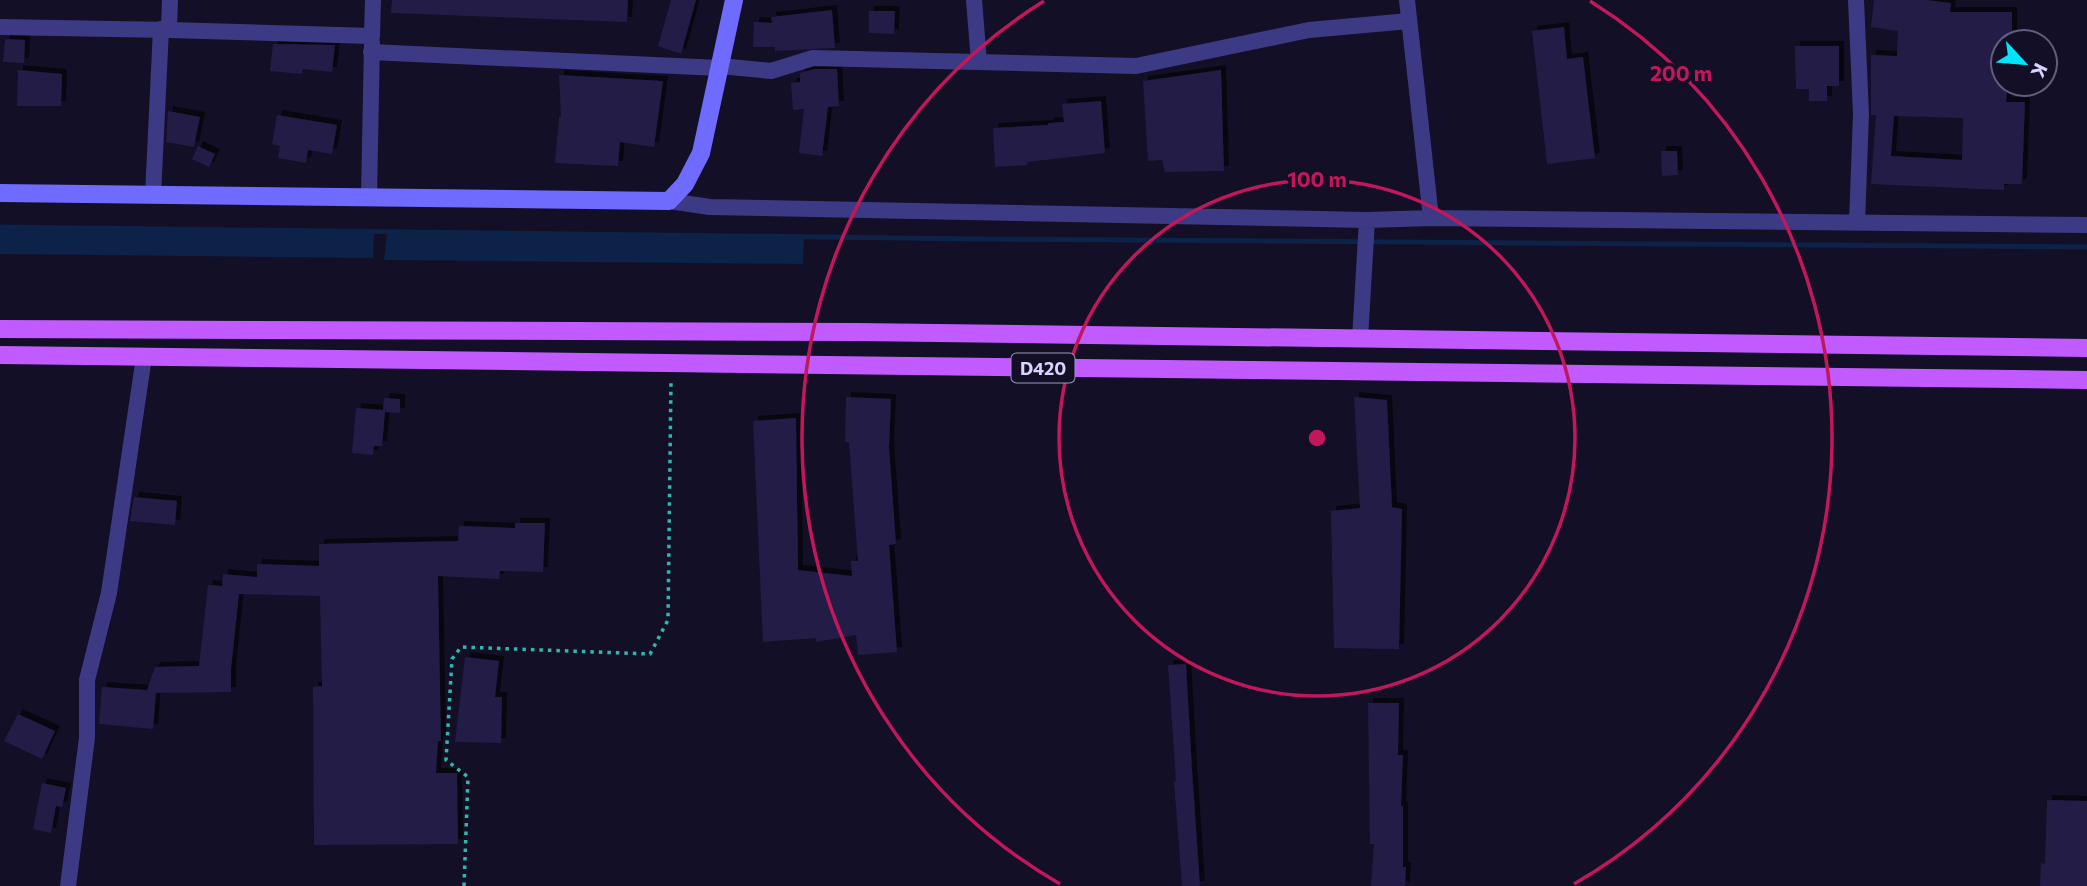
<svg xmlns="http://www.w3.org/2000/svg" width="2087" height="886" viewBox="0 0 2087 886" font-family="Commissioner,sans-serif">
<defs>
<filter id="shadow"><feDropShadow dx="5" dy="-5" stdDeviation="0" flood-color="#0009"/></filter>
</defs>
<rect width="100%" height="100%" fill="#130f26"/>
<path fill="#0c2248" d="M 0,229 L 374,232 L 373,258 L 0,254 Z
M 387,232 L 804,237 L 803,264 L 384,260 Z"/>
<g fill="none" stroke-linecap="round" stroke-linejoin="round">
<path stroke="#0c2248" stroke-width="5" d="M 0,227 L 981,239 L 2087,247"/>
</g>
<path fill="#241b47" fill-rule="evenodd" filter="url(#shadow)" d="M 392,0 L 628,0 L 627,22 L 391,13 Z
M 671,0 L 696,0 L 681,54 L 658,46 Z
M 1874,0 L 1926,0 L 1951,3 L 1950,12 L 2012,12 L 2012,42 L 2003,42 L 2003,84 L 2008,84 L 2006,102 L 2025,102 L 2022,184 L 2004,184 L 2004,190 L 1871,184 L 1876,115 L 1871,115 L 1871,55 L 1897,56 L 1898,31 L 1871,27 ZM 1894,116 L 1963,118 L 1962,160 L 1891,156 Z
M 832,10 L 835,48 L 775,51 L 775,47 L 753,47 L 754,22 L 772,23 L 771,17 Z
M 869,11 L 895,11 L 894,34 L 869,33 Z
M 1564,27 L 1567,59 L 1583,57 L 1595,158 L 1547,164 L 1532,31 Z
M 5,39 L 25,40 L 24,63 L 3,62 Z
M 273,44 L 335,45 L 332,72 L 303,69 L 302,74 L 270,71 Z
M 1795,46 L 1839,46 L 1839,86 L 1827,86 L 1827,101 L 1809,101 L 1809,89 L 1796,89 Z
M 814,69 L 837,69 L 839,106 L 828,107 L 822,156 L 799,153 L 804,109 L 793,110 L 791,83 L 800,82 L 800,73 Z
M 18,70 L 62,74 L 61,106 L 17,106 Z
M 1221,70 L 1224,171 L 1165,172 L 1162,160 L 1148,161 L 1143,81 Z
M 559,75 L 663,81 L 654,147 L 620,142 L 618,166 L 555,163 L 559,117 L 561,117 Z
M 1101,101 L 1105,153 L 1027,162 L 1028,165 L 995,167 L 993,128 L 1048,125 L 1048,123 L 1064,122 L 1062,104 Z
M 168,111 L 200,117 L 194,147 L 166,142 Z
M 277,115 L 337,125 L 332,154 L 308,150 L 306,163 L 278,158 L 280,146 L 272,144 Z
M 198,146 L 215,154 L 209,167 L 192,159 Z
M 1661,151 L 1677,151 L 1678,175 L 1662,176 Z
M 846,397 L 891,399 L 889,447 L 896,544 L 889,545 L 897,652 L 858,655 L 856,635 L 816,642 L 816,638 L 763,642 L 753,421 L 796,418 L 798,570 L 852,576 L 851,561 L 858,561 L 849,442 L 845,442 Z
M 1354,397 L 1387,400 L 1392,507 L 1402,509 L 1399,649 L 1334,648 L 1331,511 L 1360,508 Z
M 384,398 L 400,399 L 400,413 L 385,412 L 382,446 L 374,446 L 373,455 L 352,453 L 356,408 L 383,410 Z
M 134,497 L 177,501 L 175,525 L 130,521 Z
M 515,523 L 545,523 L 543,572 L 500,571 L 499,579 L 438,576 L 441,741 L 438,741 L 436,773 L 457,773 L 458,844 L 314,845 L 313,687 L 322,686 L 320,596 L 239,594 L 231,669 L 231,692 L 156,693 L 153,729 L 99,724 L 102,687 L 147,690 L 155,667 L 199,666 L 208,585 L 222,586 L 223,574 L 257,577 L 257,564 L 319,566 L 319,544 L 458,541 L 459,526 L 515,528 Z
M 465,657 L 499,661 L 495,697 L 502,697 L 501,743 L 455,742 Z
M 1186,664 L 1192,769 L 1200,886 L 1182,886 L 1174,781 L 1176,781 L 1168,665 Z
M 1368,703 L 1399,703 L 1398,755 L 1403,755 L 1401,806 L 1403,806 L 1403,867 L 1406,867 L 1405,886 L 1371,886 L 1374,844 L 1370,844 Z
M 18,714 L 55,731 L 42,759 L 4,741 Z
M 42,783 L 66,788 L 62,807 L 56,806 L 51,833 L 33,829 Z
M 2047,800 L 2087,801 L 2087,886 L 2040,886 L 2041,863 L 2045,864 Z"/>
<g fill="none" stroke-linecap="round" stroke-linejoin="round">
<path stroke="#2fb8b0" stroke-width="3.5" stroke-dasharray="3.5 5" stroke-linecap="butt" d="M 464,886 L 468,777 L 446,760 L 452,659 L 461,647 L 650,654 L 668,620 L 671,380"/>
<path stroke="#3d3a85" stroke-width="16" d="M 974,0 L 979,62
M 1407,0 L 1431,218
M 1856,0 L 1861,114 L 1857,223
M 0,27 L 169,30 L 170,0
M 169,30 L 372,36 L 373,0
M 371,52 L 719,68
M 720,66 L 771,71 L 813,58 L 1136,66 L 1309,30 L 1409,21
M 153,195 L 161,29
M 369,197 L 372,42
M 669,201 L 710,207 L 1367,220 L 1431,218 L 2087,225
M 1360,339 L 1367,220
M 68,886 L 87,738 L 87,680 L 109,593 L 144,357"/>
<path stroke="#6f6bff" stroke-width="18" d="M 0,193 L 669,201 L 685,184 L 701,153 L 734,0"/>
<path stroke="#c25bff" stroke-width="18" d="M 0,329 L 857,332 L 2087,348
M 0,355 L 2087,380"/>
</g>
<g fill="none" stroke="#c2185b" stroke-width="3.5">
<circle cx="1317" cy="438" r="258"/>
<path d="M1060 884A515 515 0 0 1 1044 1M1590 1A515 515 0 0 1 1574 884"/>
</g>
<g text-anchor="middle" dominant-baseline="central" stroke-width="7" stroke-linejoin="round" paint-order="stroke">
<rect fill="#130f26" stroke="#9e99be" stroke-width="2" x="1011.5" y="353.5" width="63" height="29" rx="5"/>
<g font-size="18" font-weight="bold" fill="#d9d4ff">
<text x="1043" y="368">D420</text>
</g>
</g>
<circle cx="1317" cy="438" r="10" fill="#c2185b" stroke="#130f26" stroke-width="3.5"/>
<g font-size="21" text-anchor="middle" font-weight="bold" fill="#c2185b" stroke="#130f26" stroke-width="7" stroke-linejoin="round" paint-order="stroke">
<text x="1681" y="81">200 m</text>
<text x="1317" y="187">100 m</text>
</g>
<g transform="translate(2024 63) rotate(116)"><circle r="33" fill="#130f26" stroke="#625e7d" stroke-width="2"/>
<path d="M0-5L12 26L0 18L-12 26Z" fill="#00e5ff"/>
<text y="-10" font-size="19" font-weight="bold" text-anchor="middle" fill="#d9d4ff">K</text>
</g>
</svg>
